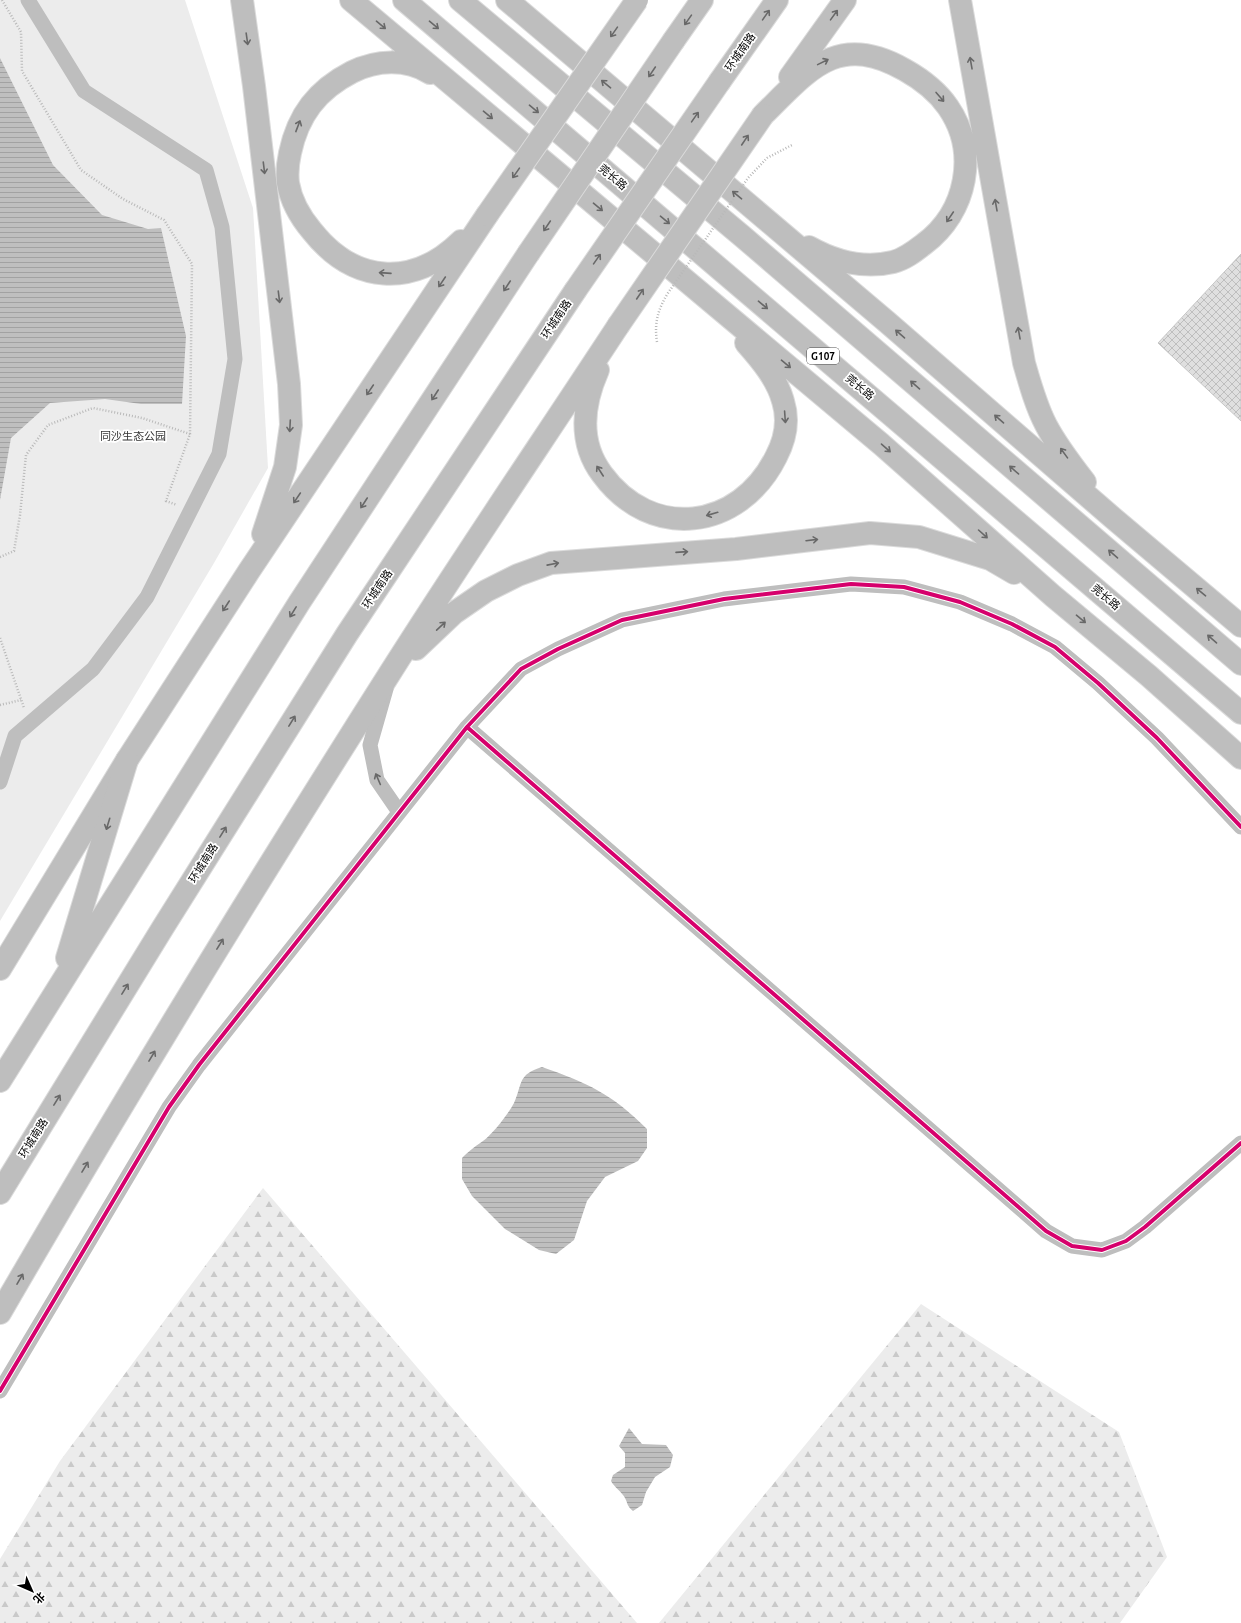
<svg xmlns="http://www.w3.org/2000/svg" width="1241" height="1623" viewBox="0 0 1241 1623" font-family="Ubuntu,'Noto Sans SC',sans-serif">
<defs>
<pattern id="forest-firs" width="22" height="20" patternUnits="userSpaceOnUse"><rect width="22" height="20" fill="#ececec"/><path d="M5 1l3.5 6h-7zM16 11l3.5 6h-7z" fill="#c9c9c9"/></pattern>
<pattern id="water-rules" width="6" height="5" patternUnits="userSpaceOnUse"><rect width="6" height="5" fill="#bfbfbf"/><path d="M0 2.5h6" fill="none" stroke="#a2a2a2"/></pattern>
<pattern id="building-cross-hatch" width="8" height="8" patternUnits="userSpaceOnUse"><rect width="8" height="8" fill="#dfdfdf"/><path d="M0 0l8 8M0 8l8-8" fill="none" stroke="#bebebe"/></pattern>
</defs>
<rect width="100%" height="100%" fill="#fff"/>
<path fill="url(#forest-firs)" d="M 263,1188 L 637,1623 L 0,1623 L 0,1559 L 60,1461 Z
M 921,1304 L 1119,1432 L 1167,1557 L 1120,1623 L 659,1623 Z"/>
<path fill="#ececec" d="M 0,0 L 185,0 L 253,208 L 268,468 L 214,563 L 0,921 Z"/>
<path fill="url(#water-rules)" d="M 0,58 L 53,165 L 102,215 L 148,229 L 161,228 L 186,336 L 182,404 L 141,404 L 105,399 L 50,403 L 11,438 L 0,500 Z
M 542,1067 C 588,1083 612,1094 647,1129 L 647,1148 L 638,1161 L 605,1177 L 587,1201 L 574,1240 L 556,1254 L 539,1250 L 505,1229 L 472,1196 L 462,1179 L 462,1158 C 469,1151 474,1147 483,1141 C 492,1135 509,1113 514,1103 C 523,1083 517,1075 542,1067 Z
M 629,1428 L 642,1444 L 666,1445 L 673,1455 L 670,1467 L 655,1477 L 646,1492 L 642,1505 L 633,1511 C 627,1506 628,1504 625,1498 C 622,1492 614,1487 611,1481 L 613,1475 L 625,1467 L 625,1453 L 619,1446 Z"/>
<path fill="url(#building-cross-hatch)" stroke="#c7c7c7" d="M 1241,254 L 1241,421 L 1158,343 Z"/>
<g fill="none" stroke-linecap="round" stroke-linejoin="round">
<g stroke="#dbdbdb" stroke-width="24">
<path id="primary" d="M 242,0 L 254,86 L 289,384 L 291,425 L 285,467 L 263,534
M 351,0 L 881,444 L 1053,596 L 1149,676 L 1241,758
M 507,0 L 887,322 L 1113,518 L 1241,626
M 960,0 L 1024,363 C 1030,384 1036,406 1046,425 C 1057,446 1071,464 1085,482
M 430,73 C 406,58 376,60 352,72 C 317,90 298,115 290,153 C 288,162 287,174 288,183 C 291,201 301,218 312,231 C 354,284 413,288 461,241
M 790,77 L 845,0
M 763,115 C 808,71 837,31 905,70 C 921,79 937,91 948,107 C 979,152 967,212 924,244 C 915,251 905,259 893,262 C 864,269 834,261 809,247
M 598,370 C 583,404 578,442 602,474 C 651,541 739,531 776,457 C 785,440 789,420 783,401 C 777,379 761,360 746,343
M 416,649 L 454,613 L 486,591 L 518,575 L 551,563 L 736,549 L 870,533 L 919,537 L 990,559 L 1014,573
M 0,969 L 127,760 L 249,571 L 487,215
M 0,1313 C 125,1097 256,884 390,673 C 464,556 542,442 618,326"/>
</g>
<g stroke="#dbdbdb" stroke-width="24">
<path id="highway" d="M 404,0 L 1241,713
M 460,0 L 742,236 L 1241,664
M 674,40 L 702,0
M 720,81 L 777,0
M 67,958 L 127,760
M 0,1081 L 299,603 L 528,254
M 0,1193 L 162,929 L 347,634 L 575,291"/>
</g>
<path stroke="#b9b9b9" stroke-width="2.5" stroke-dasharray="1 2" stroke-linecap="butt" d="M 2,0 L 21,32 L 22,71 L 81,170 L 123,199 L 164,220 L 192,264 L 190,434
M 0,557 L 14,551 L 20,515 L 26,455 L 48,425 L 93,408 L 142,418 L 190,434 L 166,501 L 177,505
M 0,638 L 24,708
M 0,705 L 21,700"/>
<path stroke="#bebebe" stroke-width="15" d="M 386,689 L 370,745 L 377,780 L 399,812
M 467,727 L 1046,1231 L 1072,1246 L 1102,1250 L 1126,1241 L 1145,1227 L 1241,1143
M 0,782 L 15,736 L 93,669 L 147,597 L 219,454 L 235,359 L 222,227 L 206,170 L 84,91 L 28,0
M 0,1391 L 169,1107 L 199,1065 L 467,727 L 521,669 L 558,649 L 622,620 L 724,599 L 851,584 L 904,587 L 960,602 L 1012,624 L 1055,647 L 1098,683 L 1157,738 L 1241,827"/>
<use href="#primary" stroke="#bebebe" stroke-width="22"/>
<use href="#highway" stroke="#bebebe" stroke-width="22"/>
<g stroke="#dbdbdb" stroke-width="24" stroke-linecap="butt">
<path id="primary-bridge" d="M 487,215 L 637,0
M 618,326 L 763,115"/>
</g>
<g stroke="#dbdbdb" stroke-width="24" stroke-linecap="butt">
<path id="highway-bridge" d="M 528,254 L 674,40
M 575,291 L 720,81"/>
</g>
<path stroke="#b9b9b9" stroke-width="2.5" stroke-dasharray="1 2" stroke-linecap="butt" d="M 657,342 C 654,323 658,309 668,293 L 748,178 L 767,158 L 792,145"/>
<use href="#primary-bridge" stroke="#bebebe" stroke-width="22"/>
<use href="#highway-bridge" stroke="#bebebe" stroke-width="22"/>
<g stroke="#fff" stroke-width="6">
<path id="cycleway" d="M 467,727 L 1046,1231 L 1072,1246 L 1102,1250 L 1126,1241 L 1145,1227 L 1241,1143
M 0,1391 L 169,1107 L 199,1065 L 467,727 L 521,669 L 558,649 L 622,620 L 724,599 L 851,584 L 904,587 L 960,602 L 1012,624 L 1055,647 L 1098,683 L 1157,738 L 1241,827"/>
</g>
<use href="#cycleway" stroke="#d6006c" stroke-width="4"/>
</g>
<defs><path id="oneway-shaft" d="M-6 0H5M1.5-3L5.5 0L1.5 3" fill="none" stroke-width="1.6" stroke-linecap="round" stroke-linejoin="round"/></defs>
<g stroke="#686868">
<use href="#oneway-shaft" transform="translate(766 15) rotate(-55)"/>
<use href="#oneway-shaft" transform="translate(834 15) rotate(-54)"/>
<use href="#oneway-shaft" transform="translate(688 20) rotate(125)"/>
<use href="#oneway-shaft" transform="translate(381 25) rotate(40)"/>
<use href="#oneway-shaft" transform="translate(434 25) rotate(40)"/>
<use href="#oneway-shaft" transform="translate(614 32) rotate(125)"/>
<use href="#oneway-shaft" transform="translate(247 39) rotate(82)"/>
<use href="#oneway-shaft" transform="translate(823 62) rotate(-26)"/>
<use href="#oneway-shaft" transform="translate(971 63) rotate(-100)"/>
<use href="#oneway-shaft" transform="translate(652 72) rotate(124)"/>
<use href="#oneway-shaft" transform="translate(606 84) rotate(-140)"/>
<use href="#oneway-shaft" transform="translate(940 97) rotate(49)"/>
<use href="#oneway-shaft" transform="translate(534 109) rotate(40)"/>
<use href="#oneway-shaft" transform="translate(488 115) rotate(40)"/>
<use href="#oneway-shaft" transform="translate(695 117) rotate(-55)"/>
<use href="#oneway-shaft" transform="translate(298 126) rotate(-69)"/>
<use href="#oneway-shaft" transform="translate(745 140) rotate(-56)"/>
<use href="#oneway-shaft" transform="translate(264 168) rotate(83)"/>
<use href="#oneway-shaft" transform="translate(516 173) rotate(125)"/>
<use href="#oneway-shaft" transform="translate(737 195) rotate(-140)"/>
<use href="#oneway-shaft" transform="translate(996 205) rotate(-100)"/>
<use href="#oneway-shaft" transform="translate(598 207) rotate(40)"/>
<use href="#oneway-shaft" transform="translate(950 217) rotate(124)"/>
<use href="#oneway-shaft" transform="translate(665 220) rotate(40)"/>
<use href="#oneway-shaft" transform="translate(547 226) rotate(124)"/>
<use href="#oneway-shaft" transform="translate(597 259) rotate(-55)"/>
<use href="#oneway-shaft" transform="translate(385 273) rotate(-176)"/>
<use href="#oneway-shaft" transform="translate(442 282) rotate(124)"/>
<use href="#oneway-shaft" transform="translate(507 286) rotate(123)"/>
<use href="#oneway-shaft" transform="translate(640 294) rotate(-56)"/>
<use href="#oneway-shaft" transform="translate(279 297) rotate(83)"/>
<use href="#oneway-shaft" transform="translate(763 305) rotate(40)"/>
<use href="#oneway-shaft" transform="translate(1019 333) rotate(-100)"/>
<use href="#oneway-shaft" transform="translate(900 334) rotate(-139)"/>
<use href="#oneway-shaft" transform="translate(786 364) rotate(40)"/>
<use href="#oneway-shaft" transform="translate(915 385) rotate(-139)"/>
<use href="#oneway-shaft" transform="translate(370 390) rotate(124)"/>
<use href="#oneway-shaft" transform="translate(435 395) rotate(123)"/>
<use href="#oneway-shaft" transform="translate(785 417) rotate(86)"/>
<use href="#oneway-shaft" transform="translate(999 419) rotate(-139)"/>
<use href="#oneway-shaft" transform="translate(290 426) rotate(93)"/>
<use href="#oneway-shaft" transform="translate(886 448) rotate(41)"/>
<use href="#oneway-shaft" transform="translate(1064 453) rotate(-126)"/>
<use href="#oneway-shaft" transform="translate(1014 470) rotate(-139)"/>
<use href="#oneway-shaft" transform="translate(600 471) rotate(-123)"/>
<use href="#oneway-shaft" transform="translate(297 498) rotate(124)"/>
<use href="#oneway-shaft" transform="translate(364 503) rotate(123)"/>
<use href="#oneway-shaft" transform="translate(712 514) rotate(164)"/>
<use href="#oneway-shaft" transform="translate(983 534) rotate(42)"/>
<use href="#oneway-shaft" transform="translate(812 540) rotate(-7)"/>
<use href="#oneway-shaft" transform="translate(682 552) rotate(-4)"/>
<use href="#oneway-shaft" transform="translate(1113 554) rotate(-139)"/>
<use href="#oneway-shaft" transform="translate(553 564) rotate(-11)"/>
<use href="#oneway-shaft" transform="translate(1201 592) rotate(-140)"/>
<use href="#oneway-shaft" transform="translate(226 606) rotate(123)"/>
<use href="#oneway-shaft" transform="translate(293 612) rotate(122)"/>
<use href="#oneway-shaft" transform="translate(1081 619) rotate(40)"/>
<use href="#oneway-shaft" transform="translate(441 626) rotate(-43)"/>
<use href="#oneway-shaft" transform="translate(1212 639) rotate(-139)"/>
<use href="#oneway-shaft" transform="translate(292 721) rotate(-58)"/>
<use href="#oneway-shaft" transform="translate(378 779) rotate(-113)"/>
<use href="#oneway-shaft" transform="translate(108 824) rotate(107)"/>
<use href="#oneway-shaft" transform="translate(223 832) rotate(-58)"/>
<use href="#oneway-shaft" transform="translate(220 944) rotate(-58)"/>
<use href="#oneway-shaft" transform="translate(125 989) rotate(-58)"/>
<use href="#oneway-shaft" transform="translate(152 1056) rotate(-59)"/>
<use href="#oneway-shaft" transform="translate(57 1100) rotate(-58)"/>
<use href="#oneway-shaft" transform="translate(85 1167) rotate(-59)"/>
<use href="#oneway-shaft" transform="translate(20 1279) rotate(-60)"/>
</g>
<g text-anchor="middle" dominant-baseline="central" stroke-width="3.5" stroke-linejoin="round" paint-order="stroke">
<rect fill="#fff" stroke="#4c4c4c" stroke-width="1" x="807" y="348" width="32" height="16" rx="3"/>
<g font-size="10" font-weight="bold" fill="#000">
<text x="823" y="356">G107</text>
</g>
<g font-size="11" fill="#000" stroke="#fff">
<text transform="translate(740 52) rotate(-55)">环城南路</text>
<text transform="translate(613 177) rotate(40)">莞长路</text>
<text transform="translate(556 319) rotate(-56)">环城南路</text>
<text transform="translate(860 387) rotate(40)">莞长路</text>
<text transform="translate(377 589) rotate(-56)">环城南路</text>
<text transform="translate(1106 597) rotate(40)">莞长路</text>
<text transform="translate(203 863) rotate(-58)">环城南路</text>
<text transform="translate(33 1138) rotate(-58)">环城南路</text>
</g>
<g font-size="11" fill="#333" stroke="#fff">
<text x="133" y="436">同沙生态公园</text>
</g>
</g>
<g transform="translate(32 1591) rotate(135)" stroke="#ffffff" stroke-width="3" paint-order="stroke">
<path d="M0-3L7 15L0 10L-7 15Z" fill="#000000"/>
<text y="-6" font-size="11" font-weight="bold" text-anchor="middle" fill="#000000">北</text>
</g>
</svg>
